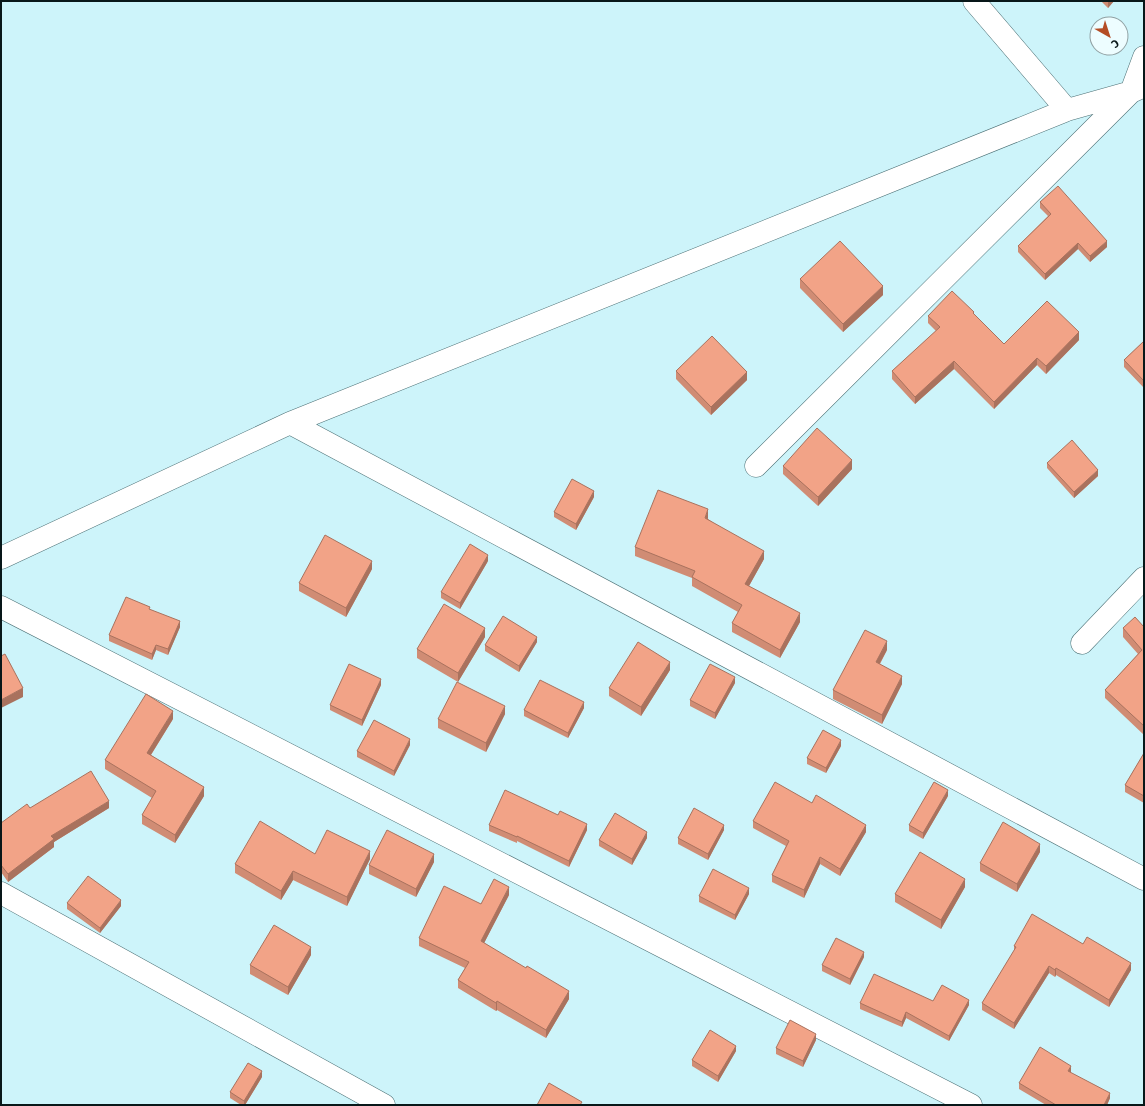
<svg xmlns="http://www.w3.org/2000/svg" width="1145" height="1106" viewBox="0 0 1145 1106" font-family="'Fira Sans',sans-serif">
<rect width="100%" height="100%" fill="#cdf4fa"/>
<g fill="none" stroke-linecap="round" stroke-linejoin="round">
<g stroke="#4d7176" stroke-width="23">
<path id="minor" d="M 974,1 L 1067,110
M 290,423 L 1144,879
M 756,466 L 1131,92 L 1144,57
M 1,558 L 290,423 L 1067,110 L 1131,92 L 1144,86
M 1,607 L 971,1105
M 1082,643 L 1144,578
M 1,893 L 384,1105"/>
</g>
<use href="#minor" stroke="#fff" stroke-width="22"/>
</g>
<path fill="#d08c74" d="M 1101,1 L 1114,1 L 1108,8 Z
M 1040,202 L 1107,247 L 1090,262 L 1078,249 L 1045,280 L 1018,252 L 1018,246 L 1048,216 L 1040,208 Z
M 800,279 L 883,295 L 843,332 L 800,288 Z
M 974,314 L 1004,344 L 1079,340 L 1046,374 L 1037,365 L 994,409 L 954,369 L 915,404 L 892,379 L 892,371 L 936,331 L 928,323 L 928,316 Z
M 1144,341 L 1144,388 L 1124,367 L 1124,360 Z
M 676,371 L 747,380 L 711,415 L 676,379 Z
M 1047,463 L 1098,476 L 1074,498 L 1047,468 Z
M 783,466 L 852,469 L 818,506 L 783,474 Z
M 594,497 L 576,530 L 554,517 L 554,512 Z
M 708,518 L 708,519 L 764,559 L 749,586 L 800,622 L 780,658 L 732,632 L 732,623 L 738,612 L 692,586 L 692,578 L 635,556 L 635,547 Z
M 488,561 L 460,609 L 441,598 L 441,592 Z
M 372,569 L 346,617 L 299,591 L 299,583 Z
M 150,610 L 180,627 L 168,655 L 156,650 L 152,660 L 109,641 L 109,635 Z
M 1144,627 L 1144,735 L 1105,698 L 1105,690 L 1138,654 L 1123,637 L 1123,628 Z
M 485,637 L 458,682 L 417,658 L 417,649 Z
M 537,642 L 519,672 L 485,651 L 485,645 Z
M 887,650 L 880,664 L 902,684 L 882,724 L 833,699 L 833,690 Z
M 670,670 L 641,716 L 609,696 L 609,688 Z
M 735,683 L 715,719 L 690,706 L 690,700 Z
M 381,685 L 362,726 L 330,710 L 330,705 Z
M 584,708 L 568,738 L 524,716 L 524,710 Z
M 505,714 L 486,752 L 438,728 L 438,719 Z
M 173,719 L 151,755 L 204,796 L 175,843 L 142,824 L 142,815 L 152,798 L 105,769 L 105,760 Z
M 410,745 L 394,776 L 357,757 L 357,751 Z
M 841,746 L 826,773 L 807,764 L 807,758 Z
M 1144,753 L 1144,803 L 1125,792 L 1125,785 Z
M 948,796 L 923,839 L 909,831 L 909,825 Z
M 812,803 L 866,832 L 840,876 L 820,864 L 804,898 L 772,882 L 772,875 L 786,846 L 753,828 L 753,821 Z
M 30,808 L 109,808 L 54,842 L 54,847 L 8,882 L 1,872 L 1,823 Z
M 489,825 L 587,830 L 569,867 L 517,841 L 517,843 L 489,831 Z
M 724,830 L 708,860 L 678,844 L 678,838 Z
M 647,838 L 632,865 L 599,846 L 599,840 Z
M 1040,852 L 1017,892 L 980,871 L 980,863 Z
M 315,854 L 370,859 L 347,906 L 293,880 L 281,900 L 235,873 L 235,864 Z
M 434,862 L 416,897 L 369,874 L 369,865 Z
M 965,887 L 941,929 L 895,902 L 895,894 Z
M 749,894 L 735,920 L 699,902 L 699,896 Z
M 509,895 L 484,943 L 569,999 L 546,1038 L 497,1010 L 496,1011 L 458,988 L 458,980 L 465,968 L 419,946 L 419,938 L 481,904 Z
M 67,903 L 121,906 L 100,933 L 67,909 Z
M 1083,944 L 1131,970 L 1109,1007 L 1056,975 L 1055,977 L 1049,973 L 1014,1029 L 982,1010 L 982,1003 L 1014,951 L 1014,946 Z
M 311,955 L 288,995 L 250,974 L 250,965 Z
M 864,957 L 850,985 L 822,971 L 822,965 Z
M 933,1001 L 969,1005 L 949,1041 L 906,1018 L 902,1027 L 860,1009 L 860,1003 Z
M 816,1040 L 803,1067 L 776,1054 L 776,1048 Z
M 736,1051 L 718,1082 L 692,1066 L 692,1060 Z
M 1071,1072 L 1070,1073 L 1110,1098 L 1107,1105 L 1046,1105 L 1019,1089 L 1019,1083 Z
M 262,1077 L 245,1105 L 241,1105 L 230,1098 L 230,1092 Z"/>
<path fill="#a9725e" d="M 1108,1 L 1114,1 L 1108,8 Z
M 1107,241 L 1107,247 L 1090,262 L 1090,256 Z
M 1078,243 L 1078,249 L 1045,280 L 1045,274 Z
M 883,286 L 883,295 L 843,332 L 843,324 Z
M 1079,332 L 1079,340 L 1046,374 L 1046,366 Z
M 1037,358 L 1037,365 L 994,409 L 994,402 Z
M 954,361 L 954,369 L 915,404 L 915,397 Z
M 747,372 L 747,380 L 711,415 L 711,407 Z
M 852,460 L 852,469 L 818,506 L 818,497 Z
M 1098,470 L 1098,476 L 1074,498 L 1074,492 Z
M 594,491 L 594,497 L 576,530 L 576,524 Z
M 708,509 L 708,518 L 705,526 L 705,518 Z
M 764,551 L 764,559 L 745,593 L 745,584 Z
M 488,555 L 488,561 L 460,609 L 460,603 Z
M 372,561 L 372,569 L 346,617 L 346,608 Z
M 800,613 L 800,622 L 780,658 L 780,650 Z
M 180,621 L 180,627 L 168,655 L 168,649 Z
M 485,628 L 485,637 L 458,682 L 458,673 Z
M 537,637 L 537,642 L 519,672 L 519,666 Z
M 887,641 L 887,650 L 876,670 L 876,662 Z
M 156,645 L 156,650 L 152,660 L 152,654 Z
M 670,662 L 670,670 L 641,716 L 641,707 Z
M 902,676 L 902,684 L 882,724 L 882,715 Z
M 735,677 L 735,683 L 715,719 L 715,713 Z
M 381,679 L 381,685 L 362,726 L 362,720 Z
M 23,688 L 23,697 L 1,708 L 1,700 Z
M 584,702 L 584,708 L 568,738 L 568,733 Z
M 505,706 L 505,714 L 486,752 L 486,743 Z
M 173,711 L 173,719 L 147,761 L 147,753 Z
M 410,739 L 410,745 L 394,776 L 394,771 Z
M 841,740 L 841,746 L 826,773 L 826,768 Z
M 204,787 L 204,796 L 175,843 L 175,835 Z
M 948,790 L 948,796 L 923,839 L 923,833 Z
M 109,801 L 109,808 L 54,842 L 54,847 L 8,882 L 8,874 L 51,836 Z
M 587,824 L 587,830 L 569,867 L 569,861 Z
M 724,825 L 724,830 L 708,860 L 708,854 Z
M 866,825 L 866,832 L 840,876 L 840,869 Z
M 647,832 L 647,838 L 632,865 L 632,859 Z
M 1040,844 L 1040,852 L 1017,892 L 1017,884 Z
M 370,851 L 370,859 L 347,906 L 347,897 Z
M 434,854 L 434,862 L 416,897 L 416,889 Z
M 820,857 L 820,864 L 804,898 L 804,890 Z
M 293,871 L 293,880 L 281,900 L 281,891 Z
M 965,879 L 965,887 L 941,929 L 941,920 Z
M 509,887 L 509,895 L 481,949 L 481,941 Z
M 749,888 L 749,894 L 735,920 L 735,915 Z
M 121,900 L 121,906 L 100,933 L 100,928 Z
M 311,947 L 311,955 L 288,995 L 288,987 Z
M 864,952 L 864,957 L 850,985 L 850,979 Z
M 1131,963 L 1131,970 L 1109,1007 L 1109,1000 Z
M 1049,966 L 1049,973 L 1014,1029 L 1014,1023 Z
M 1056,968 L 1056,975 L 1055,977 L 1055,970 Z
M 569,991 L 569,999 L 546,1038 L 546,1030 Z
M 969,1000 L 969,1005 L 949,1041 L 949,1036 Z
M 497,1001 L 497,1010 L 496,1011 L 496,1003 Z
M 906,1012 L 906,1018 L 902,1027 L 902,1022 Z
M 816,1034 L 816,1040 L 803,1067 L 803,1061 Z
M 736,1046 L 736,1051 L 718,1082 L 718,1076 Z
M 1071,1066 L 1071,1072 L 1068,1077 L 1068,1071 Z
M 262,1071 L 262,1077 L 245,1105 L 244,1105 L 244,1101 Z
M 1110,1093 L 1110,1098 L 1107,1105 L 1104,1105 Z"/>
<path fill="#f2a387" stroke="#a9725e" d="M 1058,186 L 1107,241 L 1090,256 L 1078,243 L 1045,274 L 1018,246 L 1051,214 L 1040,202 Z
M 840,241 L 883,286 L 843,324 L 800,279 Z
M 952,291 L 974,312 L 973,313 L 1004,344 L 1047,301 L 1079,332 L 1046,366 L 1037,358 L 994,402 L 954,361 L 915,397 L 892,371 L 940,327 L 928,316 Z
M 712,336 L 747,372 L 711,407 L 676,371 Z
M 1144,341 L 1144,381 L 1124,360 Z
M 817,428 L 852,460 L 818,497 L 783,466 Z
M 1072,440 L 1098,470 L 1074,492 L 1047,463 Z
M 572,479 L 594,491 L 576,524 L 554,512 Z
M 658,490 L 708,509 L 705,518 L 764,551 L 745,584 L 800,613 L 780,650 L 732,623 L 742,605 L 692,577 L 695,571 L 635,547 Z
M 325,535 L 372,561 L 346,608 L 299,583 Z
M 470,544 L 488,555 L 460,603 L 441,592 Z
M 126,597 L 150,607 L 149,609 L 180,621 L 168,649 L 156,645 L 152,654 L 109,635 Z
M 444,604 L 485,628 L 458,673 L 417,649 Z
M 503,616 L 537,637 L 519,666 L 485,645 Z
M 1135,617 L 1144,627 L 1144,726 L 1105,690 L 1142,650 L 1123,628 Z
M 865,630 L 887,641 L 876,662 L 902,676 L 882,715 L 833,690 Z
M 638,642 L 670,662 L 641,707 L 609,688 Z
M 5,654 L 23,688 L 1,700 L 1,656 Z
M 349,664 L 381,679 L 362,720 L 330,705 Z
M 710,664 L 735,677 L 715,713 L 690,700 Z
M 540,680 L 584,702 L 568,733 L 524,710 Z
M 457,682 L 505,706 L 486,743 L 438,719 Z
M 146,694 L 173,711 L 147,753 L 204,787 L 175,835 L 142,815 L 156,791 L 105,760 Z
M 374,720 L 410,739 L 394,771 L 357,751 Z
M 823,730 L 841,740 L 826,768 L 807,758 Z
M 1144,753 L 1144,796 L 1125,785 Z
M 91,771 L 109,801 L 51,836 L 54,839 L 8,874 L 1,865 L 1,823 L 27,804 L 30,808 Z
M 775,782 L 812,803 L 816,795 L 866,825 L 840,869 L 820,857 L 804,890 L 772,875 L 789,841 L 753,821 Z
M 934,782 L 948,790 L 923,833 L 909,825 Z
M 505,790 L 558,815 L 560,811 L 587,824 L 569,861 L 517,836 L 517,837 L 489,825 Z
M 694,808 L 724,825 L 708,854 L 678,838 Z
M 615,813 L 647,832 L 632,859 L 599,840 Z
M 260,821 L 315,854 L 327,830 L 370,851 L 347,897 L 293,871 L 281,891 L 235,864 Z
M 1003,822 L 1040,844 L 1017,884 L 980,863 Z
M 387,830 L 434,854 L 416,889 L 369,865 Z
M 920,852 L 965,879 L 941,920 L 895,894 Z
M 713,869 L 749,888 L 735,915 L 699,896 Z
M 88,876 L 121,900 L 100,928 L 67,903 Z
M 494,879 L 509,887 L 481,941 L 526,968 L 527,966 L 569,991 L 546,1030 L 497,1001 L 496,1003 L 458,980 L 469,962 L 419,938 L 444,886 L 481,904 Z
M 1032,914 L 1083,944 L 1087,937 L 1131,963 L 1109,1000 L 1056,968 L 1055,970 L 1049,966 L 1014,1023 L 982,1003 L 1016,947 L 1014,946 Z
M 274,925 L 311,947 L 288,987 L 250,965 Z
M 836,938 L 864,952 L 850,979 L 822,965 Z
M 874,974 L 933,1001 L 942,985 L 969,1000 L 949,1036 L 906,1012 L 902,1022 L 860,1003 Z
M 790,1020 L 816,1034 L 803,1061 L 776,1048 Z
M 710,1030 L 736,1046 L 718,1076 L 692,1060 Z
M 1040,1047 L 1071,1066 L 1068,1071 L 1110,1093 L 1104,1105 L 1056,1105 L 1019,1083 Z
M 248,1063 L 262,1071 L 244,1101 L 230,1092 Z
M 549,1083 L 582,1102 L 580,1105 L 537,1105 Z"/>
<rect width="1145" height="1106" fill="none" stroke="#081719" stroke-width="4"/>
<g transform="translate(1109 36) rotate(141)"><circle r="19" fill="#edfdff" stroke="#91a1a3"/>
<path d="M0-3L7 15L0 10L-7 15Z" fill="#b44d25"/>
<text y="-6" font-size="11" font-weight="bold" text-anchor="middle" fill="#081719">С</text>
</g>
</svg>
